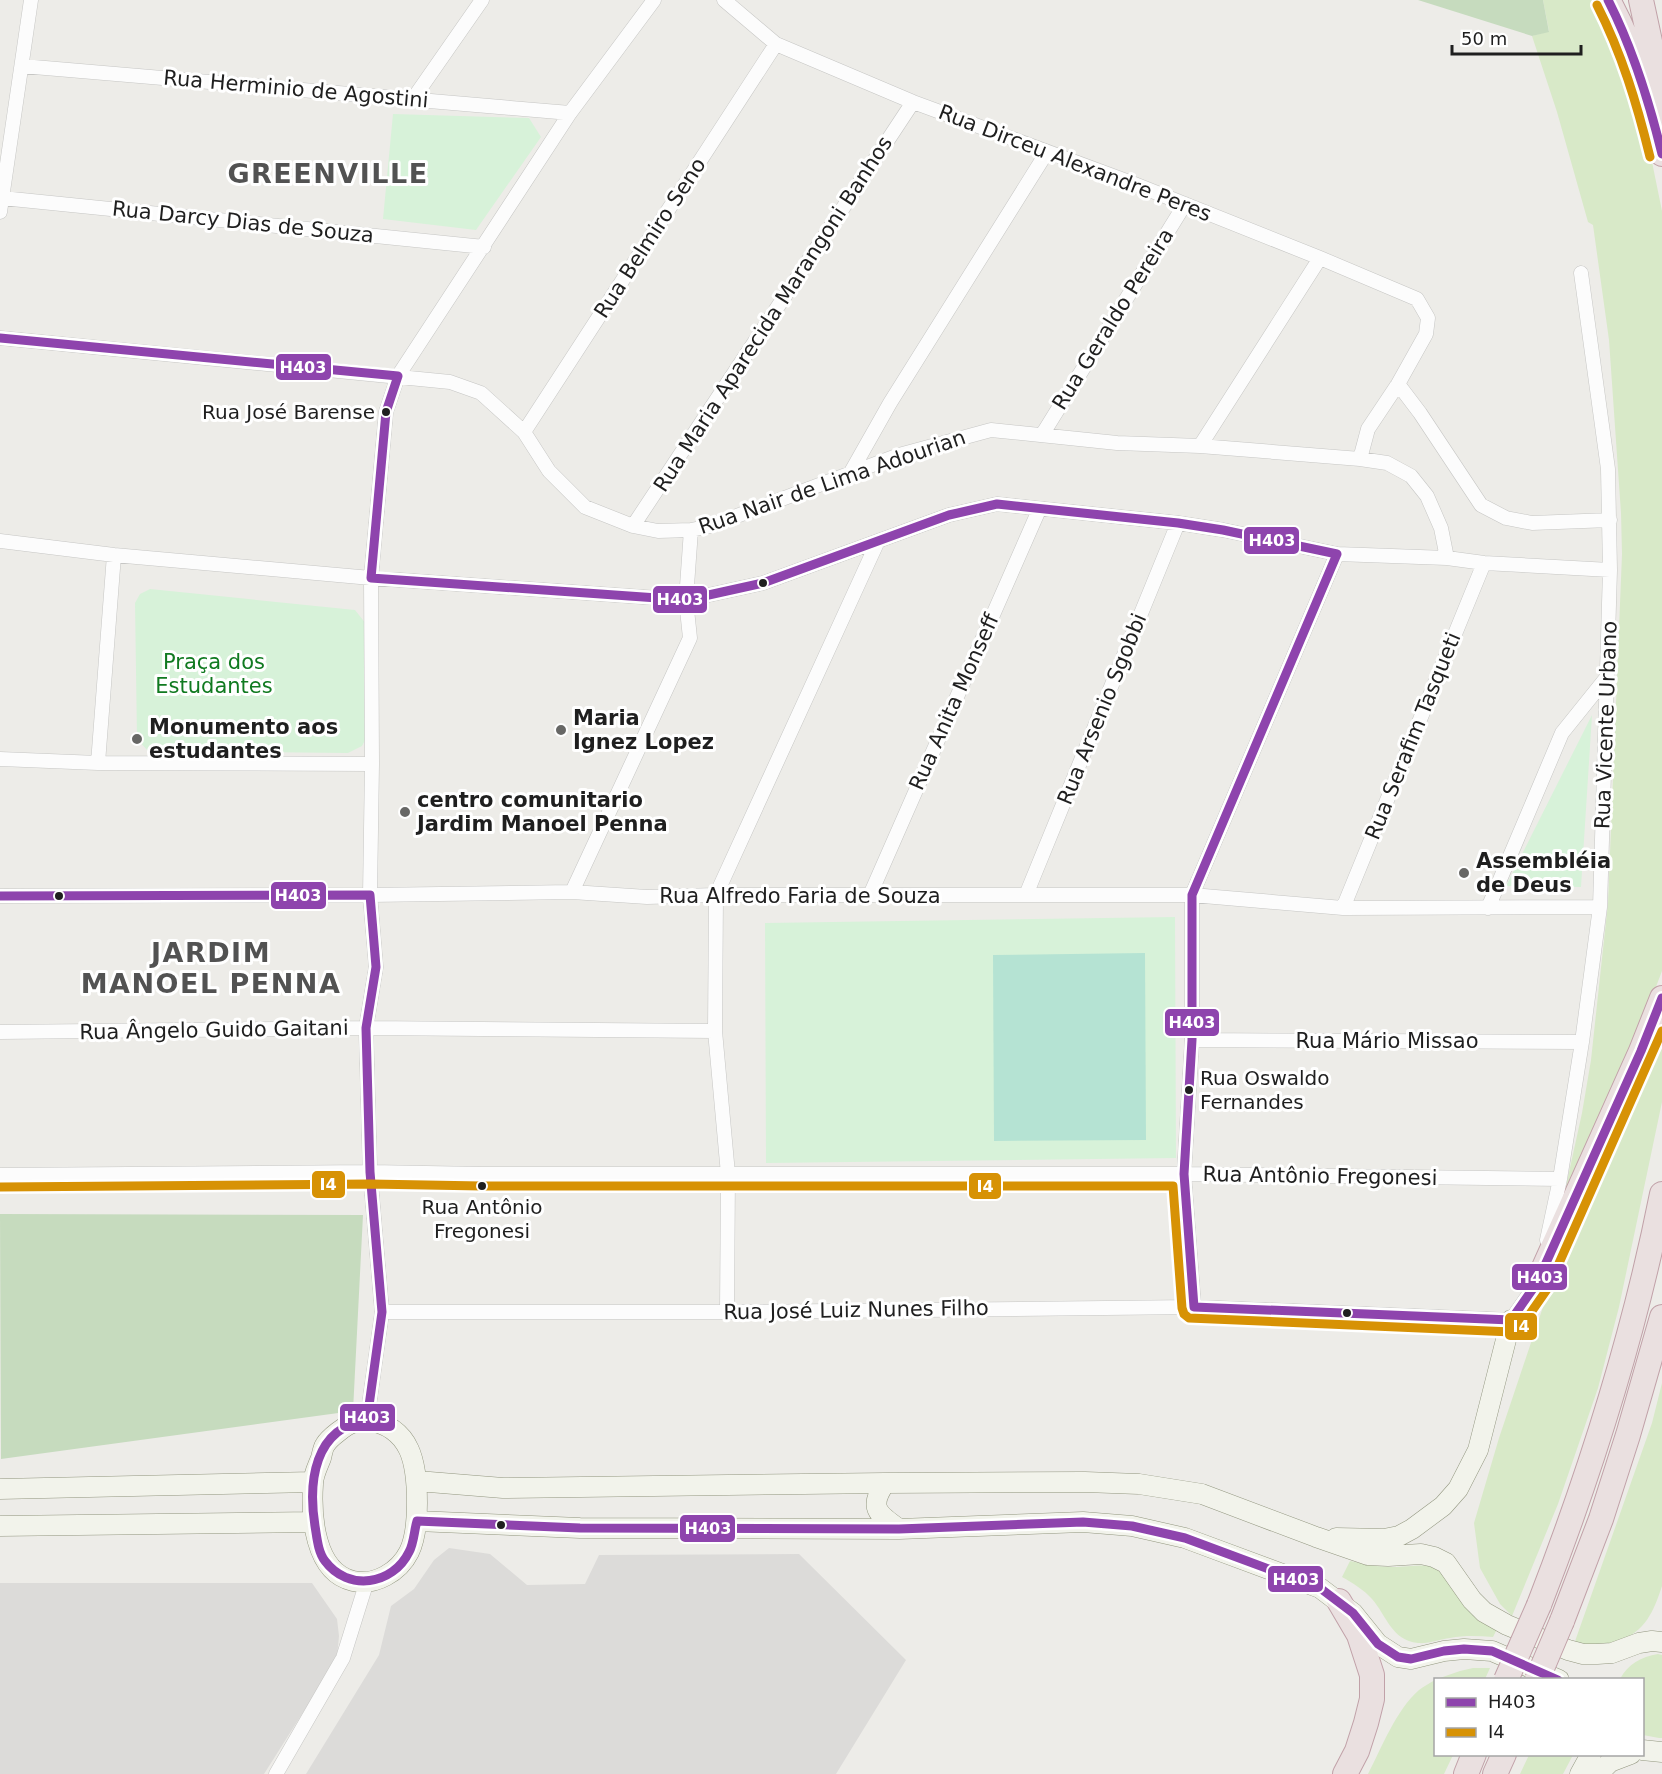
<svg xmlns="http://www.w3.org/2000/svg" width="1662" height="1774" viewBox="0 0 1662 1774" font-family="'DejaVu Sans',sans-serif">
<rect width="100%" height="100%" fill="#edece8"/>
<path fill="#dcdbd9" d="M 449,1548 L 490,1554 L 527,1585 L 585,1584 L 599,1555 L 799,1554 L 906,1660 L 836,1774 L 306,1774 L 379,1655 L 391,1606 L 414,1589 L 434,1560 Z
M 0,1583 L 312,1583 L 337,1619 L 339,1636 L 337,1657 L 321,1684 L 264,1774 L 0,1774 Z"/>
<path fill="#d8e9c8" d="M 1543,0 L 1601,0 L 1641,108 L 1662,211 L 1662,971 L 1638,1034 L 1564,1195 L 1582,1113 L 1591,1060 L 1608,903 L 1622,554 L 1621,513 L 1609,340 L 1593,225 L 1588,222 L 1557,112 L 1532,36 L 1549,31 Z
M 1662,1025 L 1662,1102 L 1619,1307 L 1598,1388 L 1558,1504 L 1512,1616 L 1500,1604 L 1480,1568 L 1474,1523 L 1499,1438 L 1545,1301 Z
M 1662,1383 L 1662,1586 C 1653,1613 1646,1630 1618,1642 C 1615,1644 1610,1647 1606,1648 C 1596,1650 1583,1647 1573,1647 L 1652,1423 Z
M 1350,1561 C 1364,1564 1378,1567 1393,1567 C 1413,1567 1425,1562 1444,1571 L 1498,1627 L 1493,1637 C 1479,1636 1465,1635 1450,1638 C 1440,1639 1429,1644 1418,1643 C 1391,1640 1387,1616 1372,1599 C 1364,1590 1353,1583 1342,1577 Z
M 1658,1654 L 1662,1655 L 1662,1738 L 1659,1738 L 1643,1735 L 1642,1680 L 1620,1679 C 1628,1664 1641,1657 1658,1654 Z
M 1473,1668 L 1490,1668 L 1485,1679 L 1437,1679 L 1460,1671 Z
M 1435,1680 L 1436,1754 L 1453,1755 L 1444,1774 L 1368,1774 C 1382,1747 1396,1710 1419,1690 C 1424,1686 1430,1683 1435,1680 Z
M 1529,1755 L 1529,1754 L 1573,1755 L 1563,1774 L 1520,1774 Z"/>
<path fill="#c6dbbe" d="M 1418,0 L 1543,0 L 1549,32 L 1532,36 Z
M 0,1214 L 363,1215 L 353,1411 L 1,1459 Z"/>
<path fill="#d7f2d9" d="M 393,114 L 529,118 L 541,137 L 476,230 L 383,219 Z
M 150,589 L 355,610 L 367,625 L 367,736 L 362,746 L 348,753 L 148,751 L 137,739 L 135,603 L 140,594 Z
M 1592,715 L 1581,887 L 1506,886 Z
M 1175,917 L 1176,1158 L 766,1163 L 765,923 Z"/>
<path fill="#b5e3d3" d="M 1145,953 L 1146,1140 L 994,1141 L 993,955 Z"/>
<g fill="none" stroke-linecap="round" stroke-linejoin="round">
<g stroke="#c6c6c4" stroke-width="15">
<path id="street" d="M 724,0 L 776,44 L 913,102 L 1132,183 L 1320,258 L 1417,299 L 1428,318 L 1426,334 L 1398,384 L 1368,429 L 1360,459
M 22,66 L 570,113
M 413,99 L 482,0
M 2,198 L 484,247
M 0,212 L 31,0
M 0,338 L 450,382 L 481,393 L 524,432 L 549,471 L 585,507 L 633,526 L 658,531 L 691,530 L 710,526 L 899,455 L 991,430 L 1117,443 L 1200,446 L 1360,459 L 1387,463 L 1411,476 L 1427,496 L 1441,528 L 1447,558
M 1398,384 L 1420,413 L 1481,505 L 1506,518 L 1532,523 L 1610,520
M 524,432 L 776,44
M 1042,435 L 1185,204
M 1200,446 L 1320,258
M 851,472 L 890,403 L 1047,152
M 633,526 L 913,102
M 0,541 L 114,555 L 371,578 L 686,600 L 763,583 L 949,515 L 997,504 L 1178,523 L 1223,530 L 1337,554 L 1447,558 L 1484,563 L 1610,570
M 0,759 L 98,763 L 372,764
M 98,763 L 114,555
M 572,892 L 690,638 L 686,600 L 691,530
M 870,895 L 1039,510
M 1026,895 L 1178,523
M 0,896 L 370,895 L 572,892 L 647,897 L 716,895 L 1192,895 L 1343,908 L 1600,907
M 1343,908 L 1484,563
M 1488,908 L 1562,733 L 1607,677
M 0,1032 L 366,1028 L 715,1031
M 1192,1040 L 1582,1042
M 0,1175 L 370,1172 L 482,1174 L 1184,1174 L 1560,1179
M 1547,1240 L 1560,1179 L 1582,1042 L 1600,907 L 1610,570 L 1608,469 L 1581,273
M 1194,1307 L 1184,1174 L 1192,1040 L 1192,895 L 1337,554
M 382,1312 L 727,1312 L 1194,1307 L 1511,1320 L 1537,1283 L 1538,1276
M 727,1312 L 728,1174 L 715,1031 L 716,895 L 878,541
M 367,1420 L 382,1312 L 370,1172 L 366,1028 L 376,967 L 370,895 L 372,764 L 371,578 L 386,412 L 398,376 L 570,113 L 654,0
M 276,1774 L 343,1658 L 367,1581"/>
</g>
<g stroke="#939780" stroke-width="21">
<path id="secondary" d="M 367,1420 C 412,1427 417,1464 417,1503 C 417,1519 416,1538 409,1552 C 399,1572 375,1586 353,1581 C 314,1572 311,1515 313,1484 C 313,1475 318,1466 321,1458 C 322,1454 323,1448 325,1445 C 329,1438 346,1425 353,1423 C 357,1421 363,1421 367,1420 Z
M 417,1481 L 503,1488 L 885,1483 L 1085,1482 L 1139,1484 L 1202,1494 L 1316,1537 L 1368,1555 L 1388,1556 L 1421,1554 L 1434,1557 L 1446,1563 L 1472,1600 L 1484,1612 L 1507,1625 L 1568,1650 L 1583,1654 L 1597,1654 L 1612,1653 L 1639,1643 L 1652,1641 L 1662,1642
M 885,1483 C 868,1508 878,1514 899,1529
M 0,1489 L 313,1482
M 417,1521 L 580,1528 L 899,1529 L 1083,1522 L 1132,1526 L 1185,1538 L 1320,1588 L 1353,1613 L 1378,1644 L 1398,1657 L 1411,1659 L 1444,1651 L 1464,1649 L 1492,1651 L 1559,1680
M 0,1526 L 314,1522
M 1336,1538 L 1384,1539 L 1399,1536 L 1412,1529 L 1443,1506 L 1458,1489 L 1478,1450 L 1511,1320
M 1642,1750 L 1662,1752
M 1580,1774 L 1591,1754
M 1598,1774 L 1610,1762 L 1631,1754"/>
</g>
<g stroke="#c1a1a8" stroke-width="26">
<path id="highway" d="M 1608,0 C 1635,49 1649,101 1662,154
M 1641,0 L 1662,97
M 1537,1283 L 1641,1051 L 1662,998
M 1339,1601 L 1359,1635 L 1372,1675 L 1372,1699 L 1366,1723 L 1357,1751 L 1345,1774
M 1539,1605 C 1591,1471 1634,1336 1662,1194
M 1562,1621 L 1601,1519 L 1628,1435 L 1662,1317
M 1466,1774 L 1474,1754
M 1495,1774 L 1504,1754"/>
</g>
<use href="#street" stroke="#fcfcfc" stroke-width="14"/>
<use href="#secondary" stroke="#f2f3eb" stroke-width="20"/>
<use href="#highway" stroke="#eae0e0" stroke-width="24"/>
<g stroke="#c1a1a8" stroke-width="26" stroke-linecap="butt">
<path id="highway-bridge" d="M 1506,1680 L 1539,1605
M 1537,1680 L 1562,1621"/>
</g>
<use href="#highway-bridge" stroke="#eae0e0" stroke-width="24"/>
<g stroke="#fff" stroke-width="14">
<path id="bus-1" d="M 1608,0 C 1633,49 1649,101 1662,154
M 0,338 L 398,376 L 386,412 L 371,578 L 686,600 L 763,583 L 949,515 L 997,504 L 1178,523 L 1223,530 L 1337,554 L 1192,895 L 1192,1040 L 1184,1174 L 1194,1307 L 1511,1320 L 1537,1283 L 1641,1051 L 1662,998
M 0,896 L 370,895 L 376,967 L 366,1028 L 370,1172 L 382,1312 L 367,1420 C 314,1428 308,1482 315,1526 C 317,1538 318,1552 325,1561 C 348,1592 393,1585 409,1552 C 414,1543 414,1531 417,1521 L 580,1528 L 899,1529 L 1083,1522 L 1132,1526 L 1185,1538 L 1320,1588 L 1353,1613 L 1378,1644 L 1398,1657 L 1411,1659 L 1444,1651 L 1464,1649 L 1492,1651 L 1558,1680"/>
</g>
<g stroke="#fff" stroke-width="14">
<path id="bus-2" d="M 1597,5 C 1622,54 1637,104 1650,157
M 0,1187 L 370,1184 L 482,1186 L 1173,1186 L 1182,1308 L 1184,1314 L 1189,1318 L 1512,1332 L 1520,1328 L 1548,1288 L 1662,1031"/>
</g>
<use href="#bus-1" stroke="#8e44ad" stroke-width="9"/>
<use href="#bus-2" stroke="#d79205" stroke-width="9"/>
</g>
<g fill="#1f1f1f" stroke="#fff" stroke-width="2">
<circle cx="386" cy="412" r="5"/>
<circle cx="763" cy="583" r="5"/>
<circle cx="59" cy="896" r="5"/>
<circle cx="1189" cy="1090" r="5"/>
<circle cx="482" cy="1186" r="5"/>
<circle cx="1347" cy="1313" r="5"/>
<circle cx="501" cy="1525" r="5"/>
</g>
<g fill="#676765" stroke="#fff" stroke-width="2">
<circle cx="561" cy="730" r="6"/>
<circle cx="137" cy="739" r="6"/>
<circle cx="405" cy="812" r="6"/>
<circle cx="1464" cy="873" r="6"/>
</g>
<g text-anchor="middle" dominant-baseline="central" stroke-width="6" stroke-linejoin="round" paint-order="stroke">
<g font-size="20" fill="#1f1f1f" stroke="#fff" text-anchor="end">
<text x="375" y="412">Rua José Barense</text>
<text x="1200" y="1078" text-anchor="start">Rua Oswaldo<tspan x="1200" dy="24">Fernandes</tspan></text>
<text x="482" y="1207" text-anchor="middle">Rua Antônio<tspan x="482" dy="24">Fregonesi</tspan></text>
</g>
<g font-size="21" fill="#1f1f1f" stroke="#fff">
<text transform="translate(296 89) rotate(5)">Rua Herminio de Agostini</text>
<text transform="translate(1075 163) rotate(21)">Rua Dirceu Alexandre Peres</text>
<text transform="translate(243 222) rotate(6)">Rua Darcy Dias de Souza</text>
<text transform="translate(650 238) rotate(-57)">Rua Belmiro Seno</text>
<text transform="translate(773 314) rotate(-57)">Rua Maria Aparecida Marangoni Banhos</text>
<text transform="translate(1113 319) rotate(-58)">Rua Geraldo Pereira</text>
<text transform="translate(832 482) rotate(-19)">Rua Nair de Lima Adourian</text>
<text transform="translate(954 702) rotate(-66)">Rua Anita Monseff</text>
<text transform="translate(1102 709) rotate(-68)">Rua Arsenio Sgobbi</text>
<text transform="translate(1606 725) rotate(-88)">Rua Vicente Urbano</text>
<text transform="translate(1413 736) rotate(-68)">Rua Serafim Tasqueti</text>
<text x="800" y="896">Rua Alfredo Faria de Souza</text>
<text transform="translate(214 1030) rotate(-1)">Rua Ângelo Guido Gaitani</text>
<text x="1387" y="1041">Rua Mário Missao</text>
<text transform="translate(1320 1176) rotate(1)">Rua Antônio Fregonesi</text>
<text transform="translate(856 1310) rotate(-1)">Rua José Luiz Nunes Filho</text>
</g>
<g font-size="21" fill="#107a20" stroke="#fff">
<text x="214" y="662">Praça dos<tspan x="214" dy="24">Estudantes</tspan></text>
</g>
<g font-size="21" font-weight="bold" fill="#1f1f1f" stroke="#fff" text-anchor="start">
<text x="573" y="718">Maria<tspan x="573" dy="24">Ignez Lopez</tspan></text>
<text x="149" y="727">Monumento aos<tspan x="149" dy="24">estudantes</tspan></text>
<text x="417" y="800">centro comunitario<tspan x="417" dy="24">Jardim Manoel Penna</tspan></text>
<text x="1476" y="861">Assembléia<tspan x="1476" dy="24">de Deus</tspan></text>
</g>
<g font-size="27" font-weight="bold" letter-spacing="1.5" fill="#525252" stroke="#fff">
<text x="328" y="173">GREENVILLE</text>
<text x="211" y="952">JARDIM<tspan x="211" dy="31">MANOEL PENNA</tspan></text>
</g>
</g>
<g stroke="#fff" stroke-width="2">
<rect x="275" y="353" width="57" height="28" rx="6" fill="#8e44ad"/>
<rect x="1243" y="526" width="57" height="29" rx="6" fill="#8e44ad"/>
<rect x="652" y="585" width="56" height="29" rx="6" fill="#8e44ad"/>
<rect x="270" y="881" width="57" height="29" rx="6" fill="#8e44ad"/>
<rect x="1164" y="1008" width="56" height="29" rx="6" fill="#8e44ad"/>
<rect x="311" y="1170" width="35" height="29" rx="6" fill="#d79205"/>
<rect x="968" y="1172" width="34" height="28" rx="6" fill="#d79205"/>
<rect x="1511" y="1263" width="57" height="28" rx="6" fill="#8e44ad"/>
<rect x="1504" y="1312" width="34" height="29" rx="6" fill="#d79205"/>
<rect x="339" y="1403" width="57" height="29" rx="6" fill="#8e44ad"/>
<rect x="679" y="1514" width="57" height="29" rx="6" fill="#8e44ad"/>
<rect x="1267" y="1565" width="57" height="28" rx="6" fill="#8e44ad"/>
</g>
<g font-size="16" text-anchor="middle" font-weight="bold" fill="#fff">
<text x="303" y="373">H403</text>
<text x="1272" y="546">H403</text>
<text x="680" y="605">H403</text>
<text x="298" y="901">H403</text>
<text x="1192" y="1028">H403</text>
<text x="328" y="1190">I4</text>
<text x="985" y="1192">I4</text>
<text x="1540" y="1283">H403</text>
<text x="1521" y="1332">I4</text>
<text x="367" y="1423">H403</text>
<text x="708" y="1534">H403</text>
<text x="1296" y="1585">H403</text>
</g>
<rect x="1434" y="1678" width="210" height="78" fill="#ffffff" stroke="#a5a5a5" stroke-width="1.5"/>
<rect x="1446" y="1698" width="30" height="9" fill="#8e44ad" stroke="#a5a5a5" stroke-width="1.5"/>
<text x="1488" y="1708" font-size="18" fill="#1f1f1f">H403</text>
<rect x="1446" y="1728" width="30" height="9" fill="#d79205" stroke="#a5a5a5" stroke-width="1.5"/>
<text x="1488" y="1738" font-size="18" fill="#1f1f1f">I4</text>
<path d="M1452 45v9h129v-9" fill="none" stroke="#1f1f1f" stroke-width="3"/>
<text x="1461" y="45" font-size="18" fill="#1f1f1f" stroke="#ffffff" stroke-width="4.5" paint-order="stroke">50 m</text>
</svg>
